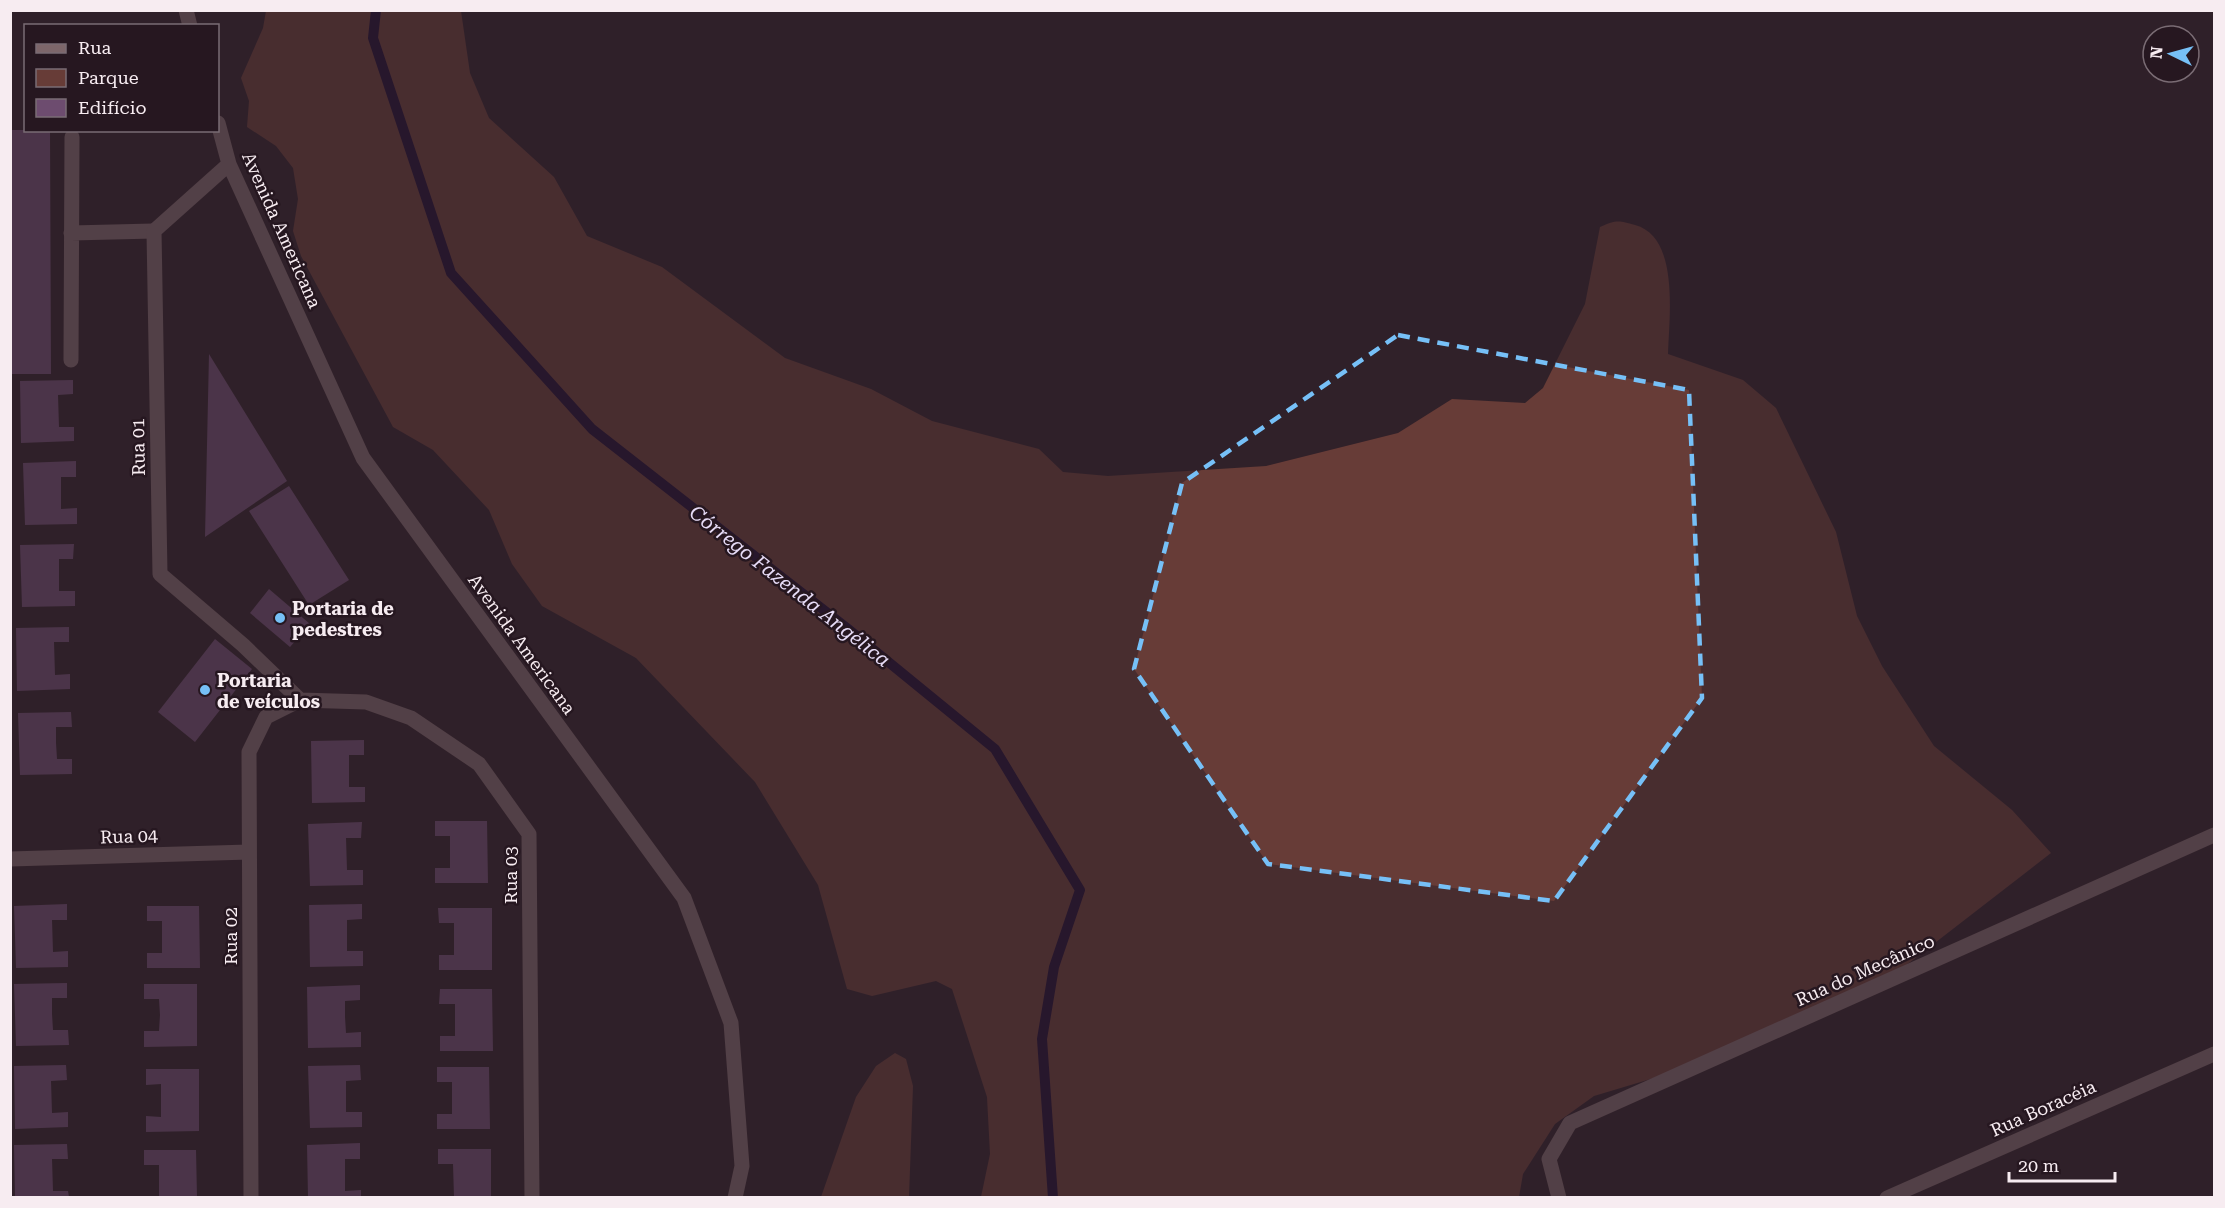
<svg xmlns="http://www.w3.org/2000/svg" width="2225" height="1208" viewBox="0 0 2225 1208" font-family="'Roboto Serif',serif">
<rect width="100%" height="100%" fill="#302129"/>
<path fill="#673c37" d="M 266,11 L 461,11 L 470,73 L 489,118 L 554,177 L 587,236 L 662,267 L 785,358 L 871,389 L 932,421 L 1039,449 L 1063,472 L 1108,476 L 1266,466 L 1398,433 L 1452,399 L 1525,403 L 1543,388 L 1585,304 L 1600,227 C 1616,220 1618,220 1635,225 C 1680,237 1669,318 1668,354 L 1743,380 L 1776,408 L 1836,532 L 1857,616 L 1882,666 L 1934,746 L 2012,810 L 2051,853 L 1874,990 L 1744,1051 L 1594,1096 L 1555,1124 L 1523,1174 L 1519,1197 L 981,1197 L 990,1154 L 987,1097 L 952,989 L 936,981 L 872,996 L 847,989 L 818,885 L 755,782 L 636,658 L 542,606 L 512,564 L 489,510 L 433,450 L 393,427 L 301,256 L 293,231 L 298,199 L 293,168 L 276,146 L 247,127 L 249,101 L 241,78 L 263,28 Z
M 895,1053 L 906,1059 L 913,1086 L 909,1197 L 821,1197 L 856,1097 L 876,1066 Z"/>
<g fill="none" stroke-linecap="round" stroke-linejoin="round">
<path stroke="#1e0c2f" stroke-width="10" d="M 376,10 L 373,38 L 451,273 L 592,429 L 848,629 L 995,749 L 1080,890 L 1054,967 L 1042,1039 L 1053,1198"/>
</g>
<path fill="#6d4c6f" d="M 10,130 L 50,130 L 51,374 L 10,374 Z
M 209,354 L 287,481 L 205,537 Z
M 73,380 L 73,394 L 58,395 L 59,427 L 74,427 L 74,441 L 21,443 L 20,381 Z
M 76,461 L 76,477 L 61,477 L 61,509 L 77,508 L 77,524 L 25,525 L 23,463 Z
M 289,486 L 349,580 L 309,605 L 249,511 Z
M 74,544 L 73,559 L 59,559 L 59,591 L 75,591 L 75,606 L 22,607 L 20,545 Z
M 269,589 L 310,624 L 290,647 L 250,613 Z
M 69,627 L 69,642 L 54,642 L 55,675 L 70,674 L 70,689 L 17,691 L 16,628 Z
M 215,639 L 252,669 L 195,742 L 158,712 Z
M 71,712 L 72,727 L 56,727 L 56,743 L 57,759 L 72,759 L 72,774 L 20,775 L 18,713 Z
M 364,740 L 364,755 L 349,755 L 349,787 L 365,787 L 365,802 L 312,803 L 311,741 Z
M 435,821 L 487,821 L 488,883 L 435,883 L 435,868 L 450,868 L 450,836 L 435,836 Z
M 362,822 L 361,838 L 346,838 L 347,870 L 363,870 L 363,885 L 310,886 L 308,824 Z
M 67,904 L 67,920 L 52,920 L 53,952 L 68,951 L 68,967 L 16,968 L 14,906 Z
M 362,904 L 362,919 L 347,920 L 347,951 L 363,951 L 363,966 L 310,967 L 309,905 Z
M 147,906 L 199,906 L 200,968 L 147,968 L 147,953 L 162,953 L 162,921 L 147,921 Z
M 438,908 L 492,908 L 492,970 L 439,970 L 439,955 L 454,955 L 454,923 L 439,923 Z
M 67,983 L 67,998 L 52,998 L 52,1014 L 53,1030 L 68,1030 L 69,1045 L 16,1046 L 14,984 Z
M 144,984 L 197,984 L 197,1046 L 144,1047 L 144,1031 L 159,1031 L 160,1015 L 159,999 L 144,999 Z
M 360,985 L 360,1000 L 345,1001 L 345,1017 L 346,1033 L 361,1032 L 361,1047 L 308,1048 L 307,987 Z
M 440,989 L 492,989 L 493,1051 L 440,1051 L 440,1036 L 455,1036 L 455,1004 L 439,1004 Z
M 66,1065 L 67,1080 L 51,1081 L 52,1113 L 68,1112 L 68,1127 L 15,1129 L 14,1066 Z
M 360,1065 L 361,1080 L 346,1081 L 346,1112 L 362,1112 L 362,1127 L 310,1128 L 308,1066 Z
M 437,1067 L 489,1067 L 490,1129 L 437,1129 L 437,1114 L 452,1114 L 452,1082 L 437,1082 Z
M 146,1069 L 199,1069 L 199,1131 L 146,1132 L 146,1116 L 161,1117 L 161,1084 L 146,1085 Z
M 360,1143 L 360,1159 L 345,1159 L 345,1191 L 361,1190 L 361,1197 L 308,1197 L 307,1145 Z
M 67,1144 L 68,1159 L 52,1159 L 53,1191 L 68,1191 L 69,1197 L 15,1197 L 14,1145 Z
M 438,1149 L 491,1149 L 491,1197 L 454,1197 L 453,1164 L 438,1164 Z
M 144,1150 L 196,1150 L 197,1197 L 159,1197 L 159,1165 L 144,1165 Z"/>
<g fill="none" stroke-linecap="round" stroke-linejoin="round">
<path stroke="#7d666a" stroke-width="15" d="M 71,233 L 154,231
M 71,360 L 72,137"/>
<path stroke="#7d666a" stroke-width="15" d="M 186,10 L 190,26
M 218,123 L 229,164 L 363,458 L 684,898 L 731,1023 L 742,1166 L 735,1198
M 229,164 L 154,231 L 160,574 L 243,645 L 300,700
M 10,859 L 249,852
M 251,1198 L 249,752 L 266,717 L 300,700 L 366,702 L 411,718 L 479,764 L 529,834 L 532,1198
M 1559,1198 L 1549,1159 L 1570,1123 L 2214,835
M 1887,1198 L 2214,1054"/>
</g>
<path d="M0 0H2225V1208H0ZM 1398,335 L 1689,390 L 1702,698 L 1554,901 L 1268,864 L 1134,669 L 1182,483 Z" fill="#302129" fill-opacity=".55" fill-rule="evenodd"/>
<path fill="none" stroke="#76c0f7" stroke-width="4.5" stroke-dasharray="12 8" stroke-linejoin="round" d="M 1398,335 L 1689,390 L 1702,698 L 1554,901 L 1268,864 L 1134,669 L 1182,483 Z"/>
<g fill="#76c0f7" stroke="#261720" stroke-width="2">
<circle cx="280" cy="618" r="6"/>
<circle cx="205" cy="690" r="6"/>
</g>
<g text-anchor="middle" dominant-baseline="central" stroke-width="5" stroke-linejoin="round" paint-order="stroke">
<g font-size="18" fill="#f7ecf1" stroke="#261720">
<text transform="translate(282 230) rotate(66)">Avenida Americana</text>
<text transform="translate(138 447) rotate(-91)">Rua 01</text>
<text transform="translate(522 644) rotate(54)">Avenida Americana</text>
<text transform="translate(129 836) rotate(-2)">Rua 04</text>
<text transform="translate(510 875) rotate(-90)">Rua 03</text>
<text transform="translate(230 936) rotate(-90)">Rua 02</text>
<text transform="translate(1865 970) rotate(-24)">Rua do Mecânico</text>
<text transform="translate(2043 1108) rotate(-24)">Rua Boracéia</text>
</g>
<g font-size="18" font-weight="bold" fill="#f7ecf1" stroke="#261720" text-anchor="start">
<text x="292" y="608">Portaria de<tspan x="292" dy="21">pedestres</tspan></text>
<text x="217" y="680">Portaria<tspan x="217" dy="21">de veículos</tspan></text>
</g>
<g font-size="20" font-style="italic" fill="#e7dcf7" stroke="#261720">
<text transform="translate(790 586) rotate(38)">Córrego Fazenda Angélica</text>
</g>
</g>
<rect width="2225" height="1208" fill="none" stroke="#f7ecf1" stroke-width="24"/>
<rect x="24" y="24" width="195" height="108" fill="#261720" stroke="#7a6c74" stroke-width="1.5"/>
<rect x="36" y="44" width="30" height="9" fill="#7d666a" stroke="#7a6c74" stroke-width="1.5"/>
<text x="78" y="54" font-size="18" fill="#f7ecf1">Rua</text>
<rect x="36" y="69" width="30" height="18" fill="#673c37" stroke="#7a6c74" stroke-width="1.5"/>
<text x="78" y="84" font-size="18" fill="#f7ecf1">Parque</text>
<rect x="36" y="99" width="30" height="18" fill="#6d4c6f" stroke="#7a6c74" stroke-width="1.5"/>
<text x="78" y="114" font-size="18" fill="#f7ecf1">Edifício</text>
<g transform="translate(2171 54) rotate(275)"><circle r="28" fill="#261720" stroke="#7a6c74" stroke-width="1.5"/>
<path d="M0-4.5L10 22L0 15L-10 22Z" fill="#76c0f7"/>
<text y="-9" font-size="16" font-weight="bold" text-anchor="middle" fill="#f7ecf1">N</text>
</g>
<path d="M2009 1172v9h106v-9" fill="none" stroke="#f7ecf1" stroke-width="3"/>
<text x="2018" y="1172" font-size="18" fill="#f7ecf1" stroke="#261720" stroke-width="4.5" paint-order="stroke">20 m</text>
</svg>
